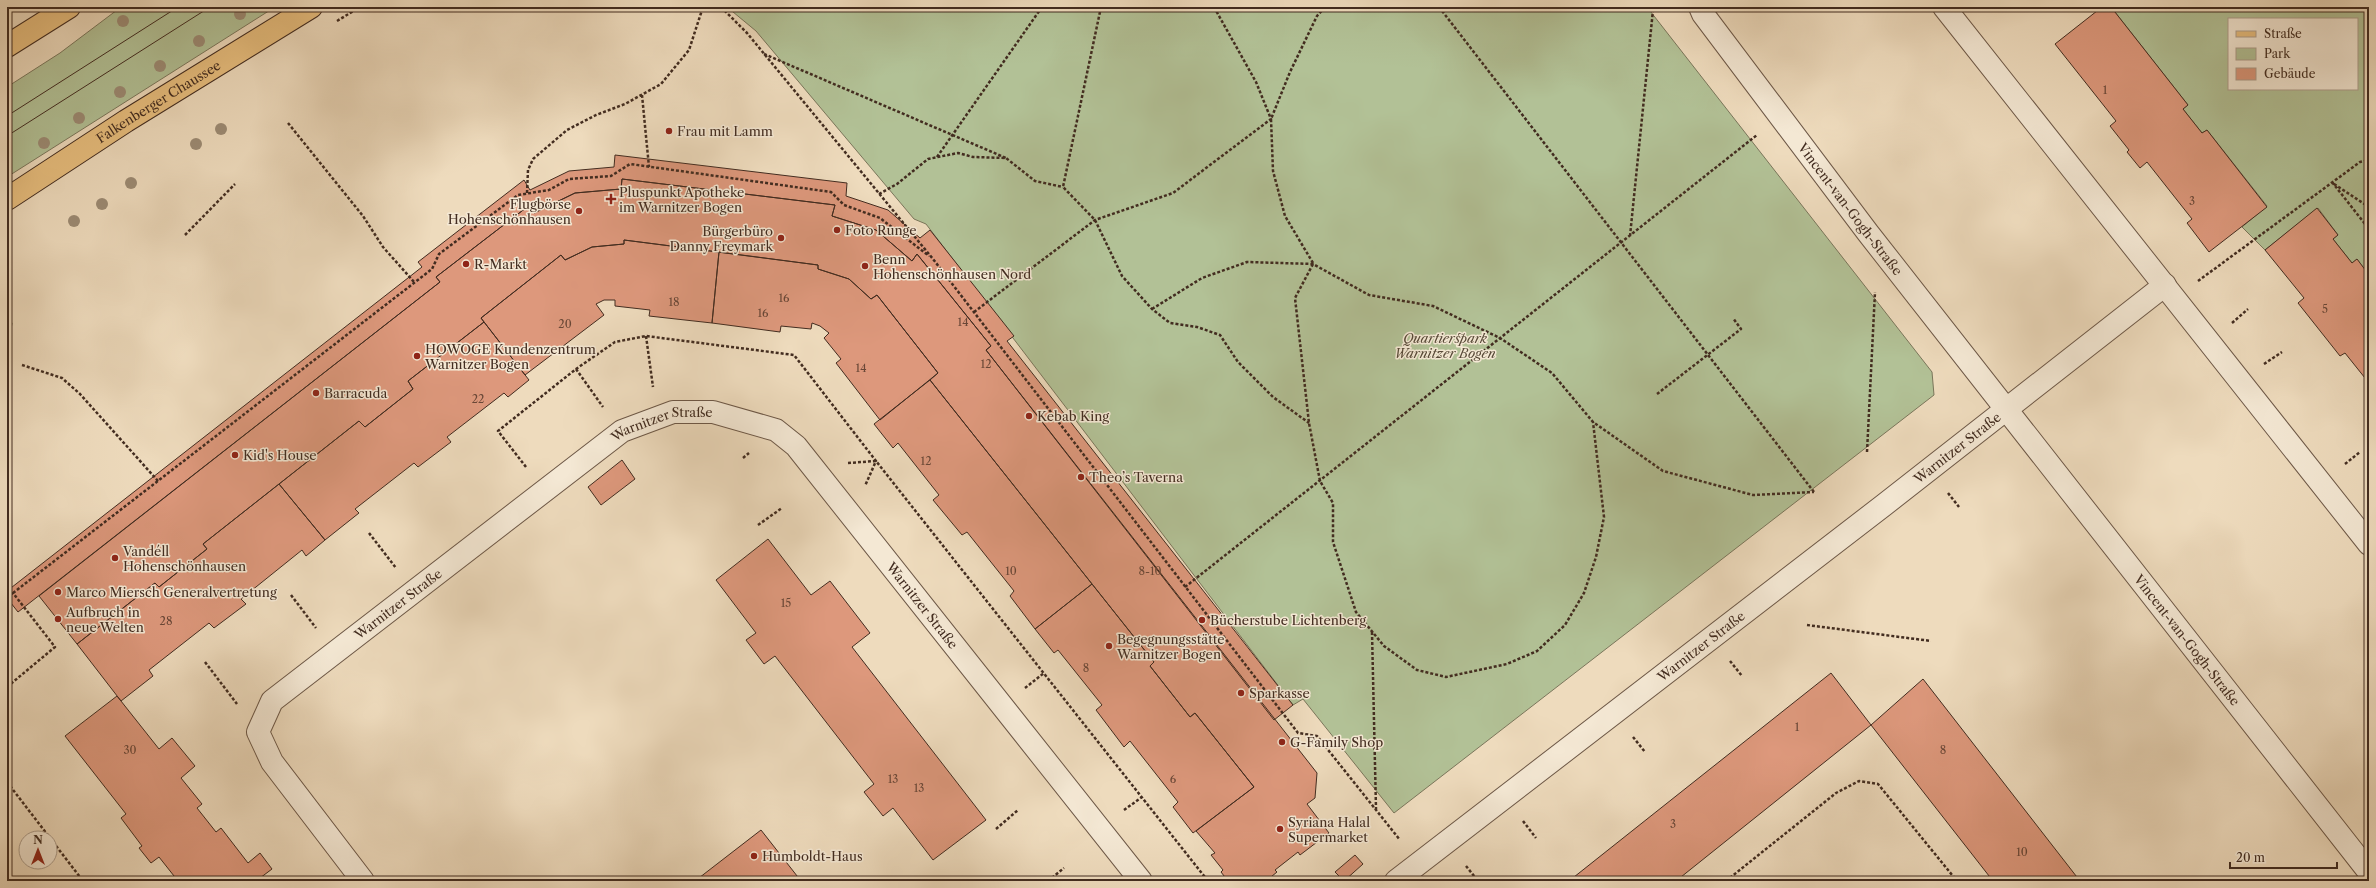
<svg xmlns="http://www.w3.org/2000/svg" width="2376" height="888" viewBox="0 0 2376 888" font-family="'Libre Caslon Text',serif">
<rect width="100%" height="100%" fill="#eedbbd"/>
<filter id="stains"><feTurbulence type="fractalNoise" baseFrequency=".005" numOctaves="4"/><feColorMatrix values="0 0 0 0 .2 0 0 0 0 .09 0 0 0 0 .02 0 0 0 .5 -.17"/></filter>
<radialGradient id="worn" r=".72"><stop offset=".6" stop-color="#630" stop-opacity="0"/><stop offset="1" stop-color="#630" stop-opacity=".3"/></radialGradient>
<path fill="#b2c196" stroke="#7a765b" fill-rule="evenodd" d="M 121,7 L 275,7 L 7,177 L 7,87 L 60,53 Z
M 727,7 L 1647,7 L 1932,372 L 1934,395 L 1394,813 L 1303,699 L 1293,705 L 926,224 L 914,219 L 756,31 Z
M 2111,7 L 2369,7 L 2369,275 L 2357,259 L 2352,263 L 2333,239 L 2338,235 L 2318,208 L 2265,250 L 2242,227 L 2267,206 L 2207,130 L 2202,133 L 2183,109 L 2188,105 ZM 2229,19 L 2357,19 L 2357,89 L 2229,89 Z
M 7,317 L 12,323 L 7,357 Z"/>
<path fill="#dd987c" stroke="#422c20" d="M 2102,7 L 2111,7 L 2188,105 L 2183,109 L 2202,133 L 2207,130 L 2267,207 L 2209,252 L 2187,223 L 2192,219 L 2147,162 L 2140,168 L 2127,152 L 2129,150 L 2110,126 L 2116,121 L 2055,44 Z
M 615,155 L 847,183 L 846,196 L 888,210 L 920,238 L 930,230 L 1014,336 L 1007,341 L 1293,705 L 1274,720 L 986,350 L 991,346 L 917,254 L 912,261 L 876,230 L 832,216 L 835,205 L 622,179 L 621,189 L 575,193 L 534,213 L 531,204 L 436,277 L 440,282 L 18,612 L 7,598 L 7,591 L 422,267 L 418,262 L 524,180 L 530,190 L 569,171 L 614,167 Z
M 622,179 L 835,205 L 832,216 L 876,230 L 912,261 L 917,254 L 991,346 L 986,350 L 1317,773 L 1315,798 L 1307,804 L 1329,833 L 1300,855 L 1298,852 L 1275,870 L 1277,872 L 1266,881 L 1228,881 L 1221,872 L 1223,870 L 1211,855 L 1215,853 L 1196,831 L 1254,787 L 1195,713 L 1190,717 L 1150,666 L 1154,662 L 930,380 L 938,373 L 877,295 L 871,299 L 849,279 L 818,269 L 818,265 L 624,240 L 624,244 L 592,247 L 565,260 L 561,255 L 481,318 L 484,322 L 408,381 L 413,389 L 365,427 L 359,421 L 203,544 L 207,549 L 159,587 L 155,583 L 77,644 L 39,596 L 440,282 L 436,277 L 531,204 L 534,213 L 575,193 L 621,189 Z
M 2317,208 L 2338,235 L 2333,239 L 2352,263 L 2357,259 L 2369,275 L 2369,383 L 2345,353 L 2340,356 L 2298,303 L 2304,298 L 2265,250 Z
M 624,240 L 719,252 L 712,323 L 649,316 L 650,310 L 615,306 L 615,300 L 604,300 L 596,304 L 604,315 L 525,375 L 481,318 L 561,255 L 565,260 L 592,247 L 624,244 Z
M 719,252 L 818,265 L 818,269 L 849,279 L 871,299 L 877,295 L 938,373 L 880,420 L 836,363 L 841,359 L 824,338 L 829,333 L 820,326 L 812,323 L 811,329 L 781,326 L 780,332 L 712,323 Z
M 484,322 L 529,380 L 508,397 L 504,393 L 447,437 L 451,442 L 418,467 L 414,463 L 355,509 L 359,513 L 325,540 L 279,484 L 359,421 L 365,427 L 413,389 L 408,381 Z
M 930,380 L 1092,584 L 1035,629 L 1010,596 L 1014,591 L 967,532 L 962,535 L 933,500 L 939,495 L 898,443 L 893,448 L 874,424 Z
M 622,460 L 635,479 L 601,505 L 588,487 Z
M 279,484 L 325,540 L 306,556 L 302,550 L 241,599 L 246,604 L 214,628 L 209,623 L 149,670 L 153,676 L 121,701 L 77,644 L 155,583 L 159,587 L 207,549 L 203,544 Z
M 768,539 L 811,595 L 830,581 L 870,633 L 852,647 L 986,820 L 933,860 L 893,808 L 883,816 L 864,792 L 874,784 L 775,656 L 764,664 L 746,640 L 756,633 L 716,580 Z
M 1092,584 L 1154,662 L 1150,666 L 1190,717 L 1195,713 L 1254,787 L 1193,833 L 1173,807 L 1178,802 L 1130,741 L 1124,747 L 1096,710 L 1102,705 L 1058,650 L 1054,653 L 1035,629 Z
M 1831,673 L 1871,725 L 1676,881 L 1569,881 Z
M 1923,679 L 2080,881 L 1993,881 L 1871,725 Z
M 117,696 L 159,749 L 172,738 L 195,766 L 181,778 L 202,804 L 197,808 L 216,832 L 221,828 L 248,863 L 260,853 L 272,869 L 260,878 L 262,881 L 178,881 L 159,857 L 151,863 L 139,848 L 142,846 L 121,818 L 126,814 L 65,736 Z
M 761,830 L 801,881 L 695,881 Z
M 1355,855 L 1363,864 L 1344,881 L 1335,872 Z"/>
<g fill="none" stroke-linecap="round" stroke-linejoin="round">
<g stroke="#6d5847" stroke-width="24">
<g id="minor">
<path id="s1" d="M 1700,7 L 1703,14 L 1868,233 L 2369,872"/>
<path d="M 1944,7 L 2369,544"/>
<path id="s2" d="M 363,881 L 272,762 L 258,732 L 272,701 L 622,431 L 673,412 L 713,412 L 776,430 L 796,446 L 1141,881"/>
<path id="s3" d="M 1396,881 L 1884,505 L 2165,285"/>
</g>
</g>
<g stroke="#422c20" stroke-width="24">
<g id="major">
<path d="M 7,46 L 69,7"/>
<path id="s4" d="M 7,199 L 126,121 L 311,7"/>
</g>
</g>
<path stroke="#422c20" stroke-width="2.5" stroke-dasharray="3 2" stroke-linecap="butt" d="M 721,7 L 747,33 L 933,259 L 1298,733 L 1317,736 L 1400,840
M 1101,7 L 1063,187 L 1095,220 L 1122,276 L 1152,309 L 1170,323 L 1197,327 L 1220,335 L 1238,362 L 1273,397 L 1309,423
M 1439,7 L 1814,492
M 337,21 L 360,7
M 764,54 L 1006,158
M 642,95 L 649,167
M 288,123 L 363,216 L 383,247 L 414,282
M 937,157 L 1042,7
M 2332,182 L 2369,229
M 2334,184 L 2369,207
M 527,193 L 528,170 L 533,159 L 567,130 L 596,115 L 625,104 L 661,84 L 689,50 L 703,7
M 879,194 L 897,184 L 928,159 L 958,153 L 973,157 L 1006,158 L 1035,181 L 1063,187
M 185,235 L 235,184
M 1630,236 L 1653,10
M 1313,263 L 1285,216 L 1273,171 L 1271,119 L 1290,72 L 1317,16 L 1325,7
M 1313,264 L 1295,298 L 1309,423 L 1320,481 L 1333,503 L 1333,542 L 1356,612 L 1384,646 L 1417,670 L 1446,677 L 1507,664 L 1537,651 L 1565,625 L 1584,593 L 1596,557 L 1604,517 L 1593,422
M 2198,281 L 2360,162 L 2369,160
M 1152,309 L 1202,278 L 1247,262 L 1313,264 L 1369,295 L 1433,306 L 1500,338 L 1552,373 L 1593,422 L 1663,471 L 1753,495 L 1814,492
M 974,312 L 1095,220 L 1173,193 L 1271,119 L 1256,82 L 1214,7
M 2232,323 L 2248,309
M 646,336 L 653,387
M 2264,364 L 2282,352
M 22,365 L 62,378 L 80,394 L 158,481
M 576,369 L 603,407
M 1657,394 L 1741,329 L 1733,318
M 1867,452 L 1875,292
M 743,458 L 749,453
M 848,463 L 876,461 L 1208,881
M 2345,464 L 2360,452
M 526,467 L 498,431 L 576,369 L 615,342 L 646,336 L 794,355 L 876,461 L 865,486
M 1948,493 L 1959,507
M 758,525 L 782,508
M 369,533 L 396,568
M 1185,587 L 1757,135
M 13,593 L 432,269 L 439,254 L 518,195 L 549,190 L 569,179 L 611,176 L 630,164 L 831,192 L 844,205 L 880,218 L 929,256
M 291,595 L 316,628
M 7,597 L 13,593 L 55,647 L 7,687
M 1807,625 L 1931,641
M 1372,632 L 1376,809
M 1730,661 L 1742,676
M 205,662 L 237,704
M 1025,688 L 1044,673
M 1633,737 L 1645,752
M 7,782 L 50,838
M 1124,810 L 1142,797
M 1523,821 L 1536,838
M 996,829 L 1018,810
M 50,838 L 83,881
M 1466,866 L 1478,881
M 1048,881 L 1064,868
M 1726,881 L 1836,793 L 1859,781 L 1878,784 L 1957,881"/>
<use href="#minor" stroke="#f4e8d4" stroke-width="22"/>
<use href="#major" stroke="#e7be7e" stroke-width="22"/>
<path stroke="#422c20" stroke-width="1" d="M 7,116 L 178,7
M 7,136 L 210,7"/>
</g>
<g fill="#9c8b74">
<circle cx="240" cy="14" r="6"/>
<circle cx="123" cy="21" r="6"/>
<circle cx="199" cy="41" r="6"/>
<circle cx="160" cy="66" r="6"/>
<circle cx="120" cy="92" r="6"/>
<circle cx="79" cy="118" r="6"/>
<circle cx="221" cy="129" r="6"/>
<circle cx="44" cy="143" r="6"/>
<circle cx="196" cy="144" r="6"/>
<circle cx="131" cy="183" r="6"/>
<circle cx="102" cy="204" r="6"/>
<circle cx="74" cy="221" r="6"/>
</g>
<g fill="#8f2418" stroke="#f4e8d4" stroke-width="1.5">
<circle cx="669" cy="131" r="4"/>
<path d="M609 193h4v4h4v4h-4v4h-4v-4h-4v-4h4z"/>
<circle cx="579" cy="211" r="4"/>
<circle cx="837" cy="230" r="4"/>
<circle cx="781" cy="238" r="4"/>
<circle cx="466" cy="264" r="4"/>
<circle cx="865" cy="266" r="4"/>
<circle cx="417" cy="356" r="4"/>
<circle cx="316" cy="393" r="4"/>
<circle cx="1029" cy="416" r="4"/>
<circle cx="235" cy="455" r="4"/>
<circle cx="1081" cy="477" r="4"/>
<circle cx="115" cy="558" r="4"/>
<circle cx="58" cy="592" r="4"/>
<circle cx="58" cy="619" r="4"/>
<circle cx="1202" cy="620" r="4"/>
<circle cx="1109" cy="646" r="4"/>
<circle cx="1241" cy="693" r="4"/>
<circle cx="1282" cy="742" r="4"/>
<circle cx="1280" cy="829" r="4"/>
<circle cx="754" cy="856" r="4"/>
</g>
<g text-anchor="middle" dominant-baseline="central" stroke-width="3" stroke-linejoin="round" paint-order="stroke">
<g font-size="11" fill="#694737">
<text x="2105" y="90">1</text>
<text x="2192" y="201">3</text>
<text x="784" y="298">16</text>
<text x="674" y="302">18</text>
<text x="2325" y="309">5</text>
<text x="763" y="313">16</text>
<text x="963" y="322">14</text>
<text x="565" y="324">20</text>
<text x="986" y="364">12</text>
<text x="861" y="368">14</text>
<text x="478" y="399">22</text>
<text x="926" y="461">12</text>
<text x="1011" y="571">10</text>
<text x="1150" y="571">8-10</text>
<text x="786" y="603">15</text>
<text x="166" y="621">28</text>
<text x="1086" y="668">8</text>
<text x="1797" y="727">1</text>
<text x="130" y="750">30</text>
<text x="1943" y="750">8</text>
<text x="893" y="779">13</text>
<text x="1173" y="779">6</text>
<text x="919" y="788">13</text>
<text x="1673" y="824">3</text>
<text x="2022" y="852">10</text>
</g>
<g font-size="13" fill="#422c20" stroke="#f4e8d4">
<text stroke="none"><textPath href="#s4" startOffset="180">Falkenberger Chaussee</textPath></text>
<text stroke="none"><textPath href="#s1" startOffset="252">Vincent-van-Gogh-Straße</textPath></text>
<text stroke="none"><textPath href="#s2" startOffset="700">Warnitzer Straße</textPath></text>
<text stroke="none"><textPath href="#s3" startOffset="709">Warnitzer Straße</textPath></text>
<text stroke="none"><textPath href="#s2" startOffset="376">Warnitzer Straße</textPath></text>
<text stroke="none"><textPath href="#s2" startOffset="1048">Warnitzer Straße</textPath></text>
<text stroke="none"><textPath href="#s1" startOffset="799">Vincent-van-Gogh-Straße</textPath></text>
<text stroke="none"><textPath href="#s3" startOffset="385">Warnitzer Straße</textPath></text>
</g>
<g font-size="13" fill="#422c20" stroke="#f4e8d4" text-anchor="start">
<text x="677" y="131">Frau mit Lamm</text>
<text x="619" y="192">Pluspunkt Apotheke<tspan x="619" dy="15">im Warnitzer Bogen</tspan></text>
<text x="571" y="204" text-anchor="end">Flugbörse<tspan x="571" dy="15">Hohenschönhausen</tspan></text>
<text x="845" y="230">Foto Runge</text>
<text x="773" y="231" text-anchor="end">Bürgerbüro<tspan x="773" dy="15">Danny Freymark</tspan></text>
<text x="873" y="259">Benn<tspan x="873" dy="15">Hohenschönhausen Nord</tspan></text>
<text x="474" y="264">R-Markt</text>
<text x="425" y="349">HOWOGE Kundenzentrum<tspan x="425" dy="15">Warnitzer Bogen</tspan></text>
<text x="324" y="393">Barracuda</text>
<text x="1037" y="416">Kebab King</text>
<text x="243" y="455">Kid's House</text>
<text x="1089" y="477">Theo’s Taverna</text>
<text x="123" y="551">Vandéll<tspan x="123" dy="15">Hohenschönhausen</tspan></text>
<text x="66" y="592">Marco Miersch Generalvertretung</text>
<text x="66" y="612">Aufbruch in<tspan x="66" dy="15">neue Welten</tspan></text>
<text x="1210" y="620">Bücherstube Lichtenberg</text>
<text x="1117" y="639">Begegnungsstätte<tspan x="1117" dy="15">Warnitzer Bogen</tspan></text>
<text x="1249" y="693">Sparkasse</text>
<text x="1290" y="742">G-Family Shop</text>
<text x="1288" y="822">Syriana Halal<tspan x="1288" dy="15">Supermarket</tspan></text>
<text x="762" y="856">Humboldt-Haus</text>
</g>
<g font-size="13" font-style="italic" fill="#584a38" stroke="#f4e8d4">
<text x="1445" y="338">Quartierspark<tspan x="1445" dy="15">Warnitzer Bogen</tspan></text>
</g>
</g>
<rect width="2376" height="888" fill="none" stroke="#eedbbd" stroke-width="24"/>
<rect x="8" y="8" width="2360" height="872" fill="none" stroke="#422c20" stroke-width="2"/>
<rect x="12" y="12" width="2352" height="864" fill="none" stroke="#422c20"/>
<rect x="2228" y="18" width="130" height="72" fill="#f4e8d4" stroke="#ad9d8c"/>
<rect x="2236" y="31" width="20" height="6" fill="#e7be7e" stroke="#ad9d8c"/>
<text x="2264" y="38" font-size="12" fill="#422c20">Straße</text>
<rect x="2236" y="48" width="20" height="12" fill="#b2c196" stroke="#ad9d8c"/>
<text x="2264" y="58" font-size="12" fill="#422c20">Park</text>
<rect x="2236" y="68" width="20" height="12" fill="#dd987c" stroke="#ad9d8c"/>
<text x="2264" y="78" font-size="12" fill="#422c20">Gebäude</text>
<g transform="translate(38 850)"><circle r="19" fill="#f4e8d4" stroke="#ad9d8c"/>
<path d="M0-3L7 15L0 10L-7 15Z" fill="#8f2418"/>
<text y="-6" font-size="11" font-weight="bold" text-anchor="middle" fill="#422c20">N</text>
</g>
<path d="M2230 862v6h107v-6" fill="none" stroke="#422c20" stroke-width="2"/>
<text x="2236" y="862" font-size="12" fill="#422c20" stroke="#f4e8d4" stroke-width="3" paint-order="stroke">20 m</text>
<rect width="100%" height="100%" filter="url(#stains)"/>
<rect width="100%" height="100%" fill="url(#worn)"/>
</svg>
